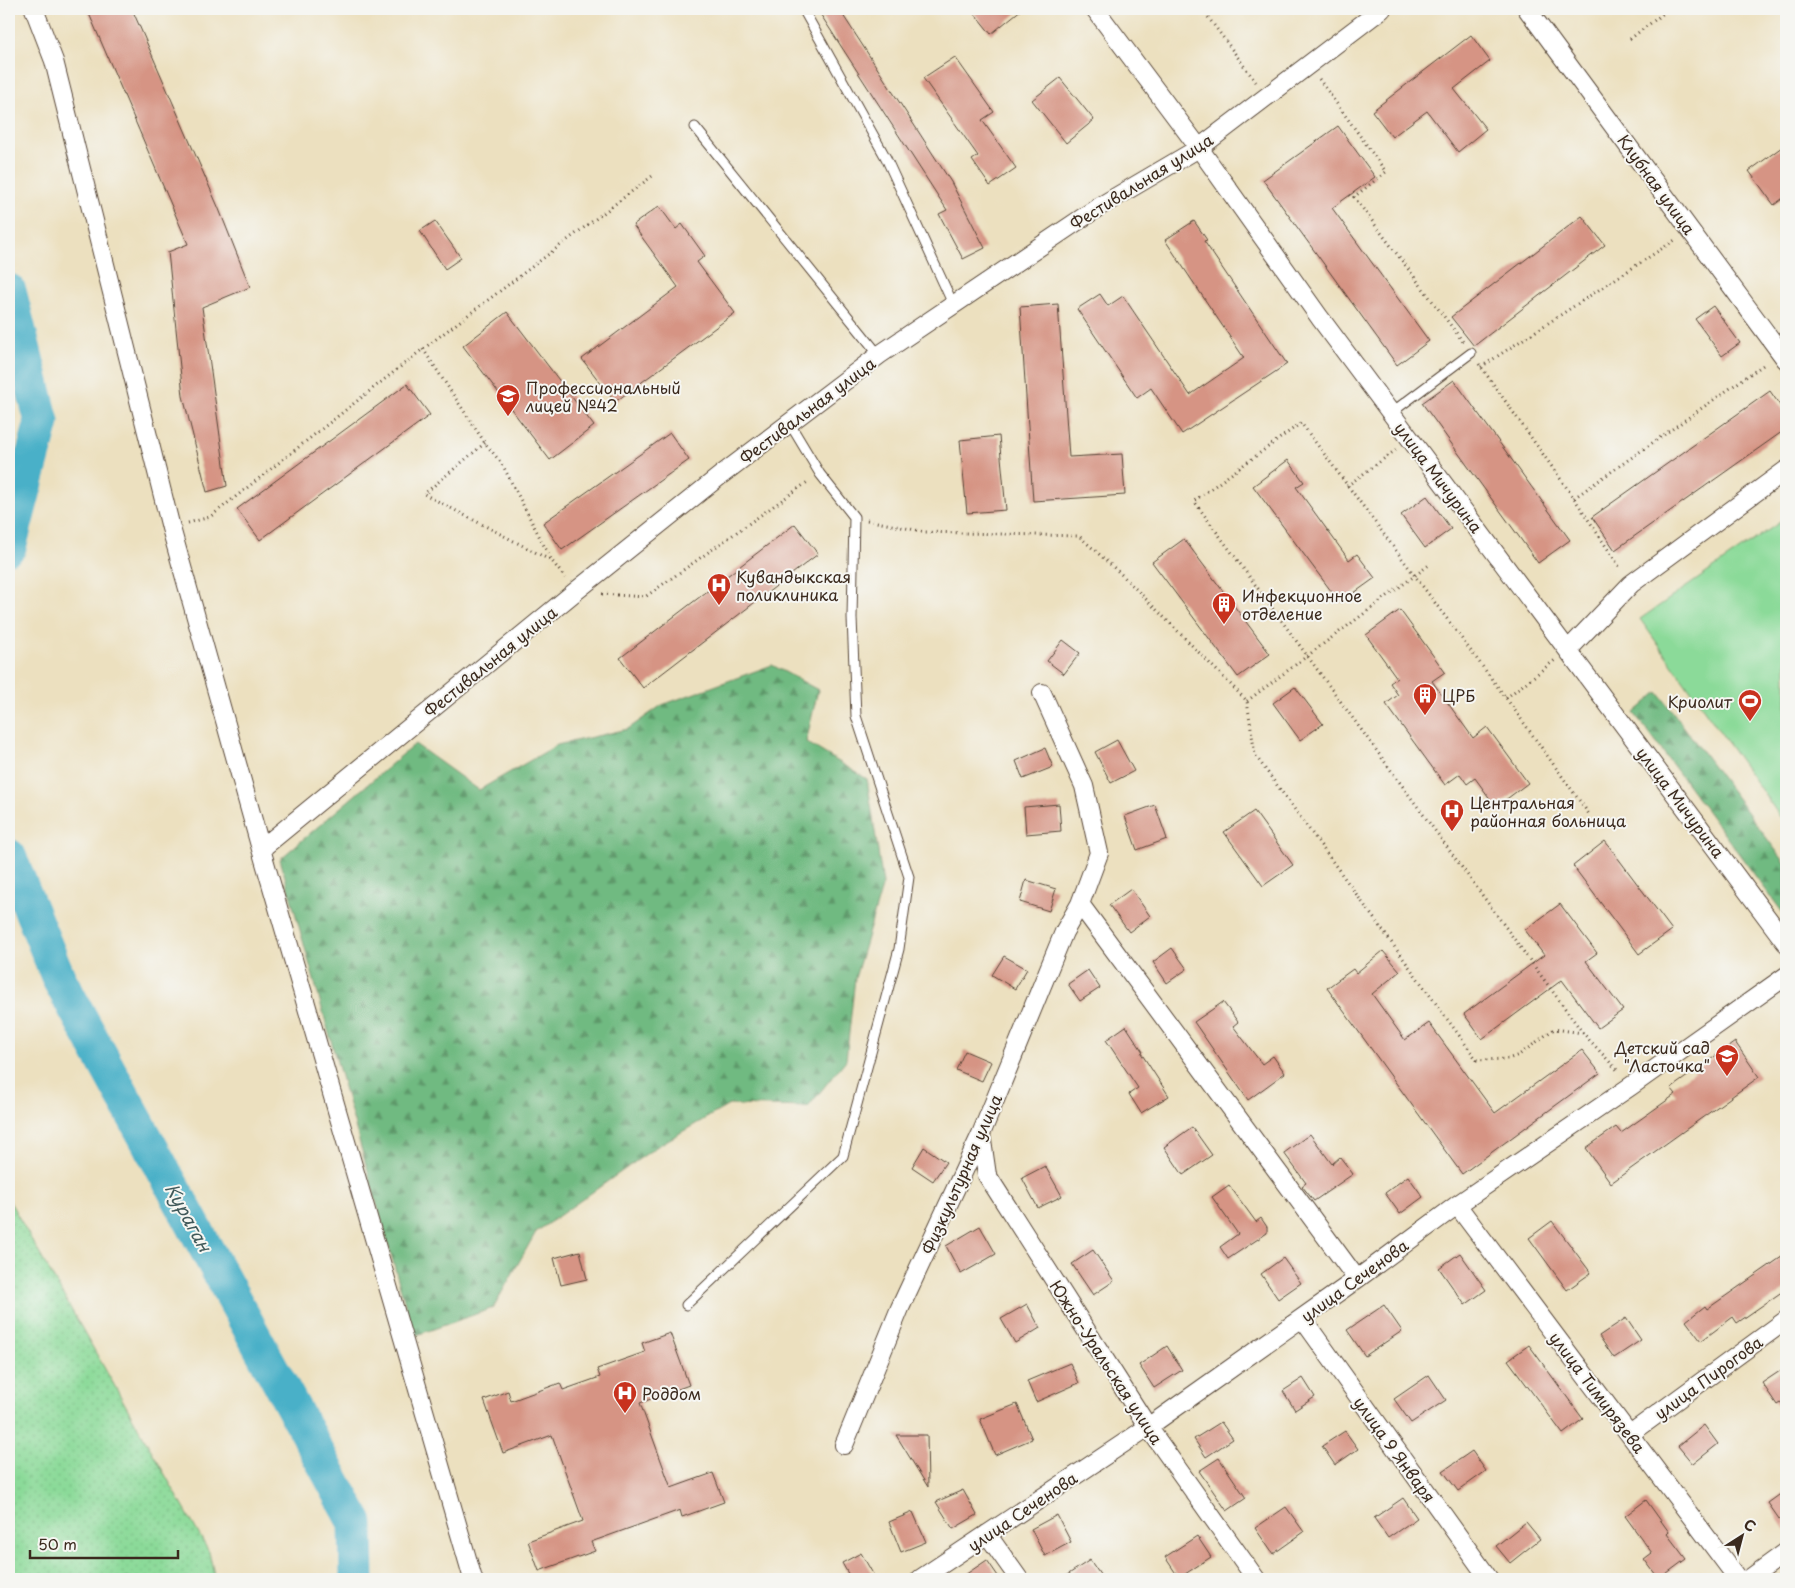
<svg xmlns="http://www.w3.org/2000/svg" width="1795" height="1588" viewBox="0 0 1795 1588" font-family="'Playpen Sans',sans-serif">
<defs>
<pattern id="forest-firs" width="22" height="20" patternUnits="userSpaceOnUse" patternTransform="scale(1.25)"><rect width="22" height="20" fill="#70ba81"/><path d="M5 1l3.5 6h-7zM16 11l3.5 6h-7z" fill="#5d9769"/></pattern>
<pattern id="garden-dots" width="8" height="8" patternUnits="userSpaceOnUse" patternTransform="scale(1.25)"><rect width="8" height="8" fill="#8bda99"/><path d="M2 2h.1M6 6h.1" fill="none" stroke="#79bb83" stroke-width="1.8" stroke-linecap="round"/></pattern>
</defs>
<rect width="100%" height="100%" fill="#f6f6f2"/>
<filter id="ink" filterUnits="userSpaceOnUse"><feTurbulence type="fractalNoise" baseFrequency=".02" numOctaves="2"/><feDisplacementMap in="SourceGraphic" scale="10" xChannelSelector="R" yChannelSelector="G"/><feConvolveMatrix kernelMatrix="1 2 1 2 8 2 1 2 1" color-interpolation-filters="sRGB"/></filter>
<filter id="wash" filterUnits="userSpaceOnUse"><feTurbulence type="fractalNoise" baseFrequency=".0096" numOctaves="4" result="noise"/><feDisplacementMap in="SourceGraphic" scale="20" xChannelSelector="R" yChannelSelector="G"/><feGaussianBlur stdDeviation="1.12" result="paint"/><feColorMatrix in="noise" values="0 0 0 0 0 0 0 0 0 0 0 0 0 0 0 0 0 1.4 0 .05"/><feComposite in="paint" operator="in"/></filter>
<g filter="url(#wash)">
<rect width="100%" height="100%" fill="#ece0bf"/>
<path fill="url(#forest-firs)" stroke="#567250" d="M 772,665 L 818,690 L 806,742 L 867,779 L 883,884 L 855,978 L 846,1060 L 808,1107 L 729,1105 L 659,1145 L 536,1232 L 493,1308 L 414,1336 L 280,859 L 415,744 L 479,790 L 557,745 L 628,729 L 662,705 Z
M 1658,692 L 1786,864 L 1786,917 L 1634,713 Z"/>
<path fill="#8bda99" stroke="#63825c" d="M 1786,518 L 1786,825 L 1640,619 Z"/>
<path fill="url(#garden-dots)" stroke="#63825c" d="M 9,1200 L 209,1552 L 215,1579 L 9,1579 Z"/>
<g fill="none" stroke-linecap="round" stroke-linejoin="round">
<path stroke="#49b0c8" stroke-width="35" d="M 9,291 L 42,422 L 9,547
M 9,856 L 59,979 L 356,1523 L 357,1579"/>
</g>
<g id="blocks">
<path fill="#d69484" d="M 87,9 L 132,9 L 219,209 L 250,287 L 202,307 L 227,486 L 207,492 L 183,396 L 168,252 L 188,244 Z
M 817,9 L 839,9 L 951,182 L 985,248 L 963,259 L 939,214 L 947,210 Z
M 971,9 L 1022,9 L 991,34 Z
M 1471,35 L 1490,61 L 1454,89 L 1486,129 L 1458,152 L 1427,111 L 1392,137 L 1372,111 Z
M 955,57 L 994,112 L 982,120 L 1016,168 L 990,186 L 972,160 L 978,156 L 923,78 Z
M 1060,78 L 1094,120 L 1066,143 L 1032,100 Z
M 1338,126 L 1375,177 L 1332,208 L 1429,341 L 1397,365 L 1263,180 Z
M 1786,144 L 1786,196 L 1774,205 L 1749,171 Z
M 659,206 L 676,229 L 682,224 L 705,256 L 697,262 L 735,313 L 615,402 L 582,359 L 678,287 L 633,225 Z
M 1582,216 L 1605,245 L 1474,346 L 1451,317 Z
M 435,221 L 461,258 L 445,269 L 420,231 Z
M 1194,221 L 1207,240 L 1204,241 L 1287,364 L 1182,434 L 1151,388 L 1137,398 L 1077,309 L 1100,294 L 1108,306 L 1123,296 L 1190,395 L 1244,358 L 1165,240 Z
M 1058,304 L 1069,457 L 1122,454 L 1125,495 L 1033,501 L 1020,307 Z
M 1713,306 L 1740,343 L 1722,356 L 1695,319 Z
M 507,312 L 594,426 L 550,460 L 463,346 Z
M 1454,380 L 1570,540 L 1538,563 L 1422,403 Z
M 407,384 L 430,415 L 260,540 L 237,509 Z
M 1770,391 L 1786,414 L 1786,429 L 1615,550 L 1592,517 Z
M 670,433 L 689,460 L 562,550 L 543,523 Z
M 999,436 L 1006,510 L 967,513 L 960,440 Z
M 1288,460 L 1304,482 L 1296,487 L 1349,560 L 1357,554 L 1375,578 L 1340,603 L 1253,486 Z
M 1427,496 L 1451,529 L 1425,548 L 1401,515 Z
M 795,524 L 818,554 L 643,688 L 620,658 Z
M 1184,539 L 1270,654 L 1238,677 L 1152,562 Z
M 1400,610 L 1445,672 L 1432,681 L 1473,738 L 1487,727 L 1528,783 L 1496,807 L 1475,778 L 1467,784 L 1460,774 L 1445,785 L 1386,704 L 1398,695 L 1390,683 L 1397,678 L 1366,635 Z
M 1063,640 L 1080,653 L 1064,674 L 1047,661 Z
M 1295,687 L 1323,724 L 1300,740 L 1273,703 Z
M 1117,740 L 1134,771 L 1111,783 L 1095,752 Z
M 1045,748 L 1053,767 L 1023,779 L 1016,761 Z
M 1059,804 L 1061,831 L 1026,834 L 1024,807 Z
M 1155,805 L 1167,839 L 1137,850 L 1125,816 Z
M 1254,811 L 1293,865 L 1263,886 L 1224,832 Z
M 1605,841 L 1672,930 L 1639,954 L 1573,866 Z
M 1026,880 L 1056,889 L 1049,911 L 1020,902 Z
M 1131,889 L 1150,916 L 1129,932 L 1109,905 Z
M 1560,904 L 1597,953 L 1586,961 L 1623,1010 L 1598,1028 L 1562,980 L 1482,1039 L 1464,1014 L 1544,955 L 1525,930 Z
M 1172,948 L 1187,969 L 1167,983 L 1153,962 Z
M 1383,951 L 1400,971 L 1372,994 L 1405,1040 L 1429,1023 L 1495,1113 L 1582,1050 L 1600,1073 L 1462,1174 L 1327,988 L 1353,969 L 1356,973 Z
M 1004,956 L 1027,969 L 1015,989 L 992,975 Z
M 1088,970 L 1100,988 L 1080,1001 L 1068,984 Z
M 1223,1002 L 1238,1022 L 1233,1026 L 1262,1064 L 1273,1056 L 1285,1073 L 1248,1100 L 1194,1022 Z
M 1126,1026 L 1143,1052 L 1141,1053 L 1169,1096 L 1141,1113 L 1129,1094 L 1138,1088 L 1106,1040 Z
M 1735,1042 L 1759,1077 L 1611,1183 L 1586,1148 L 1616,1127 L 1621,1133 L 1676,1094 L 1671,1088 Z
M 965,1051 L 991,1062 L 982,1081 L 956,1070 Z
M 1192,1127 L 1212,1155 L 1183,1175 L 1164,1147 Z
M 1310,1134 L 1332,1164 L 1340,1157 L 1353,1174 L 1314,1201 L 1302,1186 L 1306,1183 L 1284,1153 Z
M 924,1147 L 946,1162 L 933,1181 L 912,1167 Z
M 1045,1166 L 1062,1196 L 1038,1208 L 1022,1178 Z
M 1408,1176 L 1423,1197 L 1400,1214 L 1385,1193 Z
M 1229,1185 L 1256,1222 L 1261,1218 L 1267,1227 L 1267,1233 L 1228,1259 L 1220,1247 L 1238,1234 L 1212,1197 Z
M 1552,1221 L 1591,1273 L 1567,1290 L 1529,1238 Z
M 980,1226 L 996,1254 L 961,1274 L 946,1246 Z
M 1093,1250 L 1114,1281 L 1093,1295 L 1072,1264 Z
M 580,1251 L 587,1279 L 561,1285 L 554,1258 Z
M 1460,1253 L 1486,1290 L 1465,1305 L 1439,1268 Z
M 1786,1254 L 1786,1289 L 1737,1323 L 1733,1317 L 1701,1341 L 1686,1321 L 1705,1306 L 1707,1309 Z
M 1283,1258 L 1301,1283 L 1278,1299 L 1261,1274 Z
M 1027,1304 L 1040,1328 L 1015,1343 L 1001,1319 Z
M 1384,1305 L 1402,1331 L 1365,1356 L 1347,1330 Z
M 1626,1318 L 1641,1340 L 1614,1358 L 1599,1336 Z
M 670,1333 L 689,1385 L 640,1403 L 671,1488 L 713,1473 L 724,1502 L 682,1517 L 680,1510 L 591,1542 L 595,1551 L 539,1571 L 528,1541 L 583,1521 L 552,1435 L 503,1453 L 484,1400 L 508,1391 L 511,1401 L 560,1383 L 563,1390 L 600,1377 L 597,1369 L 645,1352 L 642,1343 Z
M 1529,1345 L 1583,1419 L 1563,1434 L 1508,1360 Z
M 1167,1346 L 1182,1370 L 1154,1388 L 1139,1365 Z
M 1070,1363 L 1079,1383 L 1036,1402 L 1027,1381 Z
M 1786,1367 L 1786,1399 L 1777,1405 L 1762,1383 Z
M 1429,1375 L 1446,1400 L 1411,1423 L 1394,1399 Z
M 1303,1378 L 1315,1397 L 1295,1410 L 1283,1391 Z
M 1017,1404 L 1032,1439 L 995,1455 L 980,1419 Z
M 1221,1422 L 1233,1439 L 1206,1457 L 1194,1439 Z
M 1704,1425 L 1718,1444 L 1693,1464 L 1678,1446 Z
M 1345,1431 L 1358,1449 L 1335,1465 L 1322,1446 Z
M 896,1435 L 927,1435 L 928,1487 Z
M 1472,1451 L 1486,1471 L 1458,1491 L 1443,1471 Z
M 1219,1458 L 1246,1498 L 1227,1511 L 1199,1471 Z
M 963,1490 L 977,1515 L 953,1529 L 936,1502 Z
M 1786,1490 L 1786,1529 L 1768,1503 Z
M 1403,1498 L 1417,1518 L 1388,1538 L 1374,1518 Z
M 1646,1500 L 1669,1532 L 1667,1534 L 1686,1559 L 1659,1579 L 1644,1559 L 1652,1553 L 1625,1516 Z
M 1286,1507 L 1304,1532 L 1273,1554 L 1255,1528 Z
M 913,1512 L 926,1542 L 901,1552 L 889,1522 Z
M 1057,1515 L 1071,1542 L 1045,1556 L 1031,1529 Z
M 1526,1522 L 1540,1539 L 1510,1563 L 1496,1546 Z
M 1197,1536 L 1211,1557 L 1179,1578 L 1165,1557 Z
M 861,1553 L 876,1579 L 851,1579 L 842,1563 Z
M 987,1560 L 1000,1579 L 959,1579 Z
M 1090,1560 L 1103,1579 L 1061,1579 Z"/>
</g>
</g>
<g filter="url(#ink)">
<use href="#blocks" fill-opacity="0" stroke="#564536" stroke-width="1"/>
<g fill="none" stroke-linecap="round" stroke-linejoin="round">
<g stroke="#564536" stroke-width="11">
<path id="service" d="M 803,9 L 886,158 L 953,304
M 695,127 L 879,355
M 1391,413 L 1471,353
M 686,1305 L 843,1156 L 899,949 L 909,877 L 856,716 L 852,618 L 854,517 L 820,474 L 790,424"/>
</g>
<g stroke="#564536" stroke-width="20">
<path id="minor" d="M 34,9 L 54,61 L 171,528 L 261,849 L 473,1579
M 1095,9 L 1199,148 L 1320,318 L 1786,943
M 1527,9 L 1786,360
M 1568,650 L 1631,584 L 1786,470
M 261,849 L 576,591 L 721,475 L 879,355 L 1097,208 L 1199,148 L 1382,9
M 1080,904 L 1357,1279
M 981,1134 L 987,1175 L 1148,1427 L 1256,1579
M 1457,1205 L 1738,1579
M 1302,1318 L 1489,1579
M 1630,1434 L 1786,1320
M 844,1445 L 900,1308 L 981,1134 L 1064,932 L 1080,904 L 1099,853 L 1084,786 L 1042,693
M 987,1534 L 1019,1579
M 920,1579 L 1148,1427 L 1357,1279 L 1457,1205 L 1631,1086 L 1786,976
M 1749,1579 L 1786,1552"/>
</g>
<path stroke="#564536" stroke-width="3" stroke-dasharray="1 4" stroke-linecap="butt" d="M 1202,9 L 1256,82
M 1630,39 L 1669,9
M 1319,79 L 1386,172 L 1354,197 L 1464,343
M 423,349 L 485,443 L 502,464 L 552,561 L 565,578
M 1479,364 L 1574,498 L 1621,569
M 1481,367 L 1675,240
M 485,443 L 424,494 L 552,561
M 1347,486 L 1397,449
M 1574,498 L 1766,363
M 867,520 L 925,532 L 1079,536 L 1122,575 L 1247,701 L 1255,755 L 1477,1060 L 1508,1059 L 1519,1055 L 1554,1029 L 1583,1033 L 1619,1072
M 188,523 L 210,517 L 423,349 L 655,174
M 602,594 L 645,597 L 809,481
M 1506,698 L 1555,660
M 1247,701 L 1429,565
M 1583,1033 L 1194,501 L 1301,423 L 1506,698 L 1589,814"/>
<use href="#service" stroke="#fff" stroke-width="9"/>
<use href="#minor" stroke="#fff" stroke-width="18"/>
</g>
</g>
<defs>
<g id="school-pin" transform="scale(1.25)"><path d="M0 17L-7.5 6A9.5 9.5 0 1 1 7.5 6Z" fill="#c8321e" stroke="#f6f6f2"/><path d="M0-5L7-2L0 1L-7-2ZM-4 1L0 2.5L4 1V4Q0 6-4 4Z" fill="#fff"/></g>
<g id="hospital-pin" transform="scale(1.25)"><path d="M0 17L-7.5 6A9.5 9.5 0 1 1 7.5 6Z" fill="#c8321e" stroke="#f6f6f2"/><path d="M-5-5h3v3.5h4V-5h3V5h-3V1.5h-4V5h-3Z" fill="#fff"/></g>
<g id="building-pin" transform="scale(1.25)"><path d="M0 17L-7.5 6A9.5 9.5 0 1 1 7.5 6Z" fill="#c8321e" stroke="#f6f6f2"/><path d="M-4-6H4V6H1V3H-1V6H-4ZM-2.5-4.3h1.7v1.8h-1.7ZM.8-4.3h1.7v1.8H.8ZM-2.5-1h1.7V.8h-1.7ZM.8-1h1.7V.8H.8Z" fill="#fff"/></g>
<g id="stadium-pin" transform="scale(1.25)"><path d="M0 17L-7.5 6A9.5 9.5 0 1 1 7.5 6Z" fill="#c8321e" stroke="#f6f6f2"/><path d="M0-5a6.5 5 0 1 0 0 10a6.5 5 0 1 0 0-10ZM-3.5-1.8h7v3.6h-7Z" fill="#fff"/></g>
</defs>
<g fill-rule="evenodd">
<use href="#school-pin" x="508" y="396"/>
<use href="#hospital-pin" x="719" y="585"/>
<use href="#building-pin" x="1224" y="604"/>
<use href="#building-pin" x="1425" y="695"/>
<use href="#stadium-pin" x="1750" y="701"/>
<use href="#hospital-pin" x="1452" y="811"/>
<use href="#school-pin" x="1727" y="1056"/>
<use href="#hospital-pin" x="625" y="1393"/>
</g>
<g text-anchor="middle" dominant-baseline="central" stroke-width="4" stroke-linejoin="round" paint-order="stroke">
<g font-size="16" fill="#3b2a1e" stroke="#f6f6f2">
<text transform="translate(1141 181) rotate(-32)">Фестивальная улица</text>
<text transform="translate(1657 184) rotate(54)">Клубная улица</text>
<text transform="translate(807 410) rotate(-37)">Фестивальная улица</text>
<text transform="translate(1439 477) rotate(53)">улица Мичурина</text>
<text transform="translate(490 661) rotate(-39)">Фестивальная улица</text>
<text transform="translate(1681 802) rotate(53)">улица Мичурина</text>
<text transform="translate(961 1174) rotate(-66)">Физкультурная улица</text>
<text transform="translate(1354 1280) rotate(-36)">улица Сеченова</text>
<text transform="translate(1107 1362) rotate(57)">Южно-Уральская улица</text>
<text transform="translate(1708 1377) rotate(-36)">улица Пирогова</text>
<text transform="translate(1598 1392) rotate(53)">улица Тимирязева</text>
<text transform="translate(1395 1449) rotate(54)">улица 9 Января</text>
<text transform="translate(1022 1511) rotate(-34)">улица Сеченова</text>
</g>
<g font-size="16" fill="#3b2a1e" stroke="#f6f6f2" text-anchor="start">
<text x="526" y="387">Профессиональный<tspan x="526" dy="18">лицей №42</tspan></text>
<text x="736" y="576">Кувандыкская<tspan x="736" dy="18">поликлиника</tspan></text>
<text x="1242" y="595">Инфекционное<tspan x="1242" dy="18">отделение</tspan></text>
<text x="1442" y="695">ЦРБ</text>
<text x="1732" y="701" text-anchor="end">Криолит</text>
<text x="1470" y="802">Центральная<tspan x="1470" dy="18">районная больница</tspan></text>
<text x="1710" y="1047" text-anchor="end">Детский сад<tspan x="1710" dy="18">"Ласточка"</tspan></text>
<text x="642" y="1393">Роддом</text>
</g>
<g font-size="18" font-style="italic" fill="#40595a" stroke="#f6f6f2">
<text transform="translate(189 1217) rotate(61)">Кураган</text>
</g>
</g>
<rect width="1795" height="1588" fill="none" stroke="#f6f6f2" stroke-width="30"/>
<g transform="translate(1742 1536) rotate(36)" stroke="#f6f6f2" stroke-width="4" paint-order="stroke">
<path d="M0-4L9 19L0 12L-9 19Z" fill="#3b2a1e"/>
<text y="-8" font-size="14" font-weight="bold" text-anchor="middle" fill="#3b2a1e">С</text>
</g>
<path d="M30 1550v8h148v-8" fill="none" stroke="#3b2a1e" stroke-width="2.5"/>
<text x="38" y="1550" font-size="15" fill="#3b2a1e" stroke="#f6f6f2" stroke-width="4" paint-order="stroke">50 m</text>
</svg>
